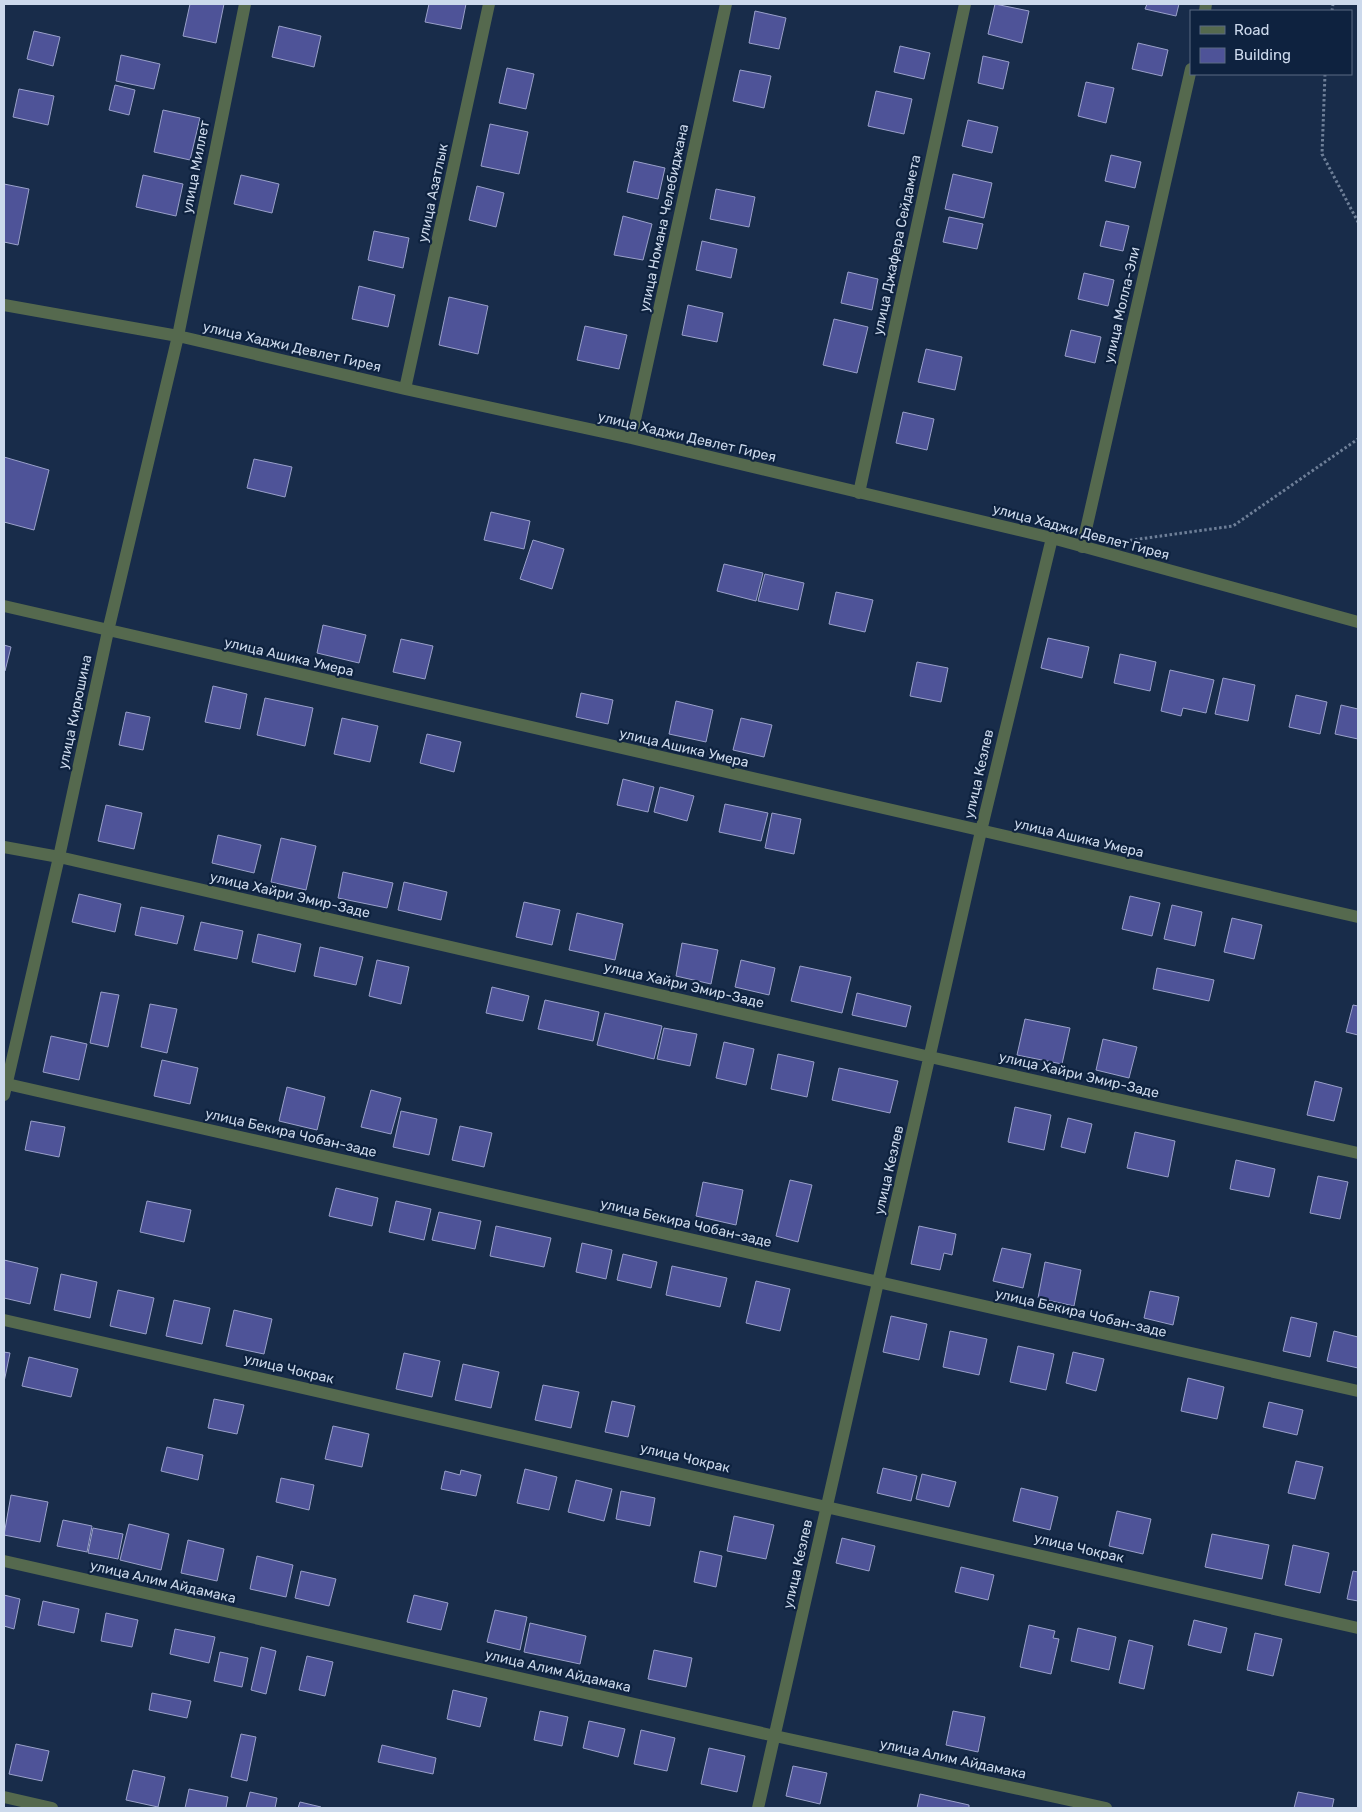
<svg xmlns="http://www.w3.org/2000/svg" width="1362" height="1812" viewBox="0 0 1362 1812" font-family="Rubik,sans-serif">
<rect width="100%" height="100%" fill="#182c4a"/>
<path fill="#4e5398" stroke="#99a0c9" d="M 190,4 L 224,4 L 216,43 L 183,36 Z
M 429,4 L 466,4 L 461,29 L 425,22 Z
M 995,4 L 1029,11 L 1022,43 L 988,34 Z
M 1147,4 L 1179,4 L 1176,16 L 1145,9 Z
M 755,11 L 786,18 L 779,49 L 749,43 Z
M 279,26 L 321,36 L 314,67 L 272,57 Z
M 34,31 L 60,37 L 53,66 L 27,59 Z
M 1138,43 L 1168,50 L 1162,76 L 1132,69 Z
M 900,46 L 930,53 L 924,79 L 894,72 Z
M 121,55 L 160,64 L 154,89 L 116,81 Z
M 983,56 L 1009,62 L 1003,89 L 978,83 Z
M 507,68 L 534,74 L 526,109 L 499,103 Z
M 740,70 L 771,76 L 764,108 L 733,101 Z
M 1086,82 L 1114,88 L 1106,123 L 1078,116 Z
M 115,85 L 135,90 L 129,115 L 109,110 Z
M 19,89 L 54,96 L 48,125 L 13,117 Z
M 876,91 L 912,99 L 904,134 L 868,126 Z
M 163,110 L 200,118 L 190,160 L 154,152 Z
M 968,120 L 998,127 L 992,153 L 962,146 Z
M 490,124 L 528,132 L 519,174 L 481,166 Z
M 1111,155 L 1141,162 L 1135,188 L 1105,181 Z
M 634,161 L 665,168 L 658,199 L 627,192 Z
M 953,174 L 992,183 L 984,218 L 945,209 Z
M 143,175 L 183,184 L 176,216 L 136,207 Z
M 241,175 L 279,184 L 272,213 L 234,204 Z
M 4,184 L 29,189 L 18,245 L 4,242 Z
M 477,186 L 504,193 L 496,227 L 469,220 Z
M 716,189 L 755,197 L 749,227 L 710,219 Z
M 623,216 L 652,224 L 643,260 L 614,255 Z
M 949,217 L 983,224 L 977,249 L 943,242 Z
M 1106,221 L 1129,226 L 1123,251 L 1100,246 Z
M 374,231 L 409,238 L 403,268 L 368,260 Z
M 702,241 L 737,249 L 731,278 L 696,270 Z
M 848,272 L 878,279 L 872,310 L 841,303 Z
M 1084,273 L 1114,280 L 1108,306 L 1078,299 Z
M 359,286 L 395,295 L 388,327 L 352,319 Z
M 449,297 L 488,306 L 478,354 L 439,345 Z
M 688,305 L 723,313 L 717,342 L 682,335 Z
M 834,319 L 868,327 L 857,373 L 823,365 Z
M 585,326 L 627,335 L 619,369 L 577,360 Z
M 1071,330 L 1101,337 L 1095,363 L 1065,356 Z
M 926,349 L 962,357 L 955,390 L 918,382 Z
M 903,412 L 934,419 L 927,450 L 896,443 Z
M 4,457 L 49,470 L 34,530 L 4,522 Z
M 254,459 L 292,467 L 285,497 L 247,488 Z
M 491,512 L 530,521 L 524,549 L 484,540 Z
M 533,540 L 564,549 L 552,589 L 520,579 Z
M 724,564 L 763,573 L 756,601 L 717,591 Z
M 765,574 L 804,583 L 798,610 L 758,601 Z
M 836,592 L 873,600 L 865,632 L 829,624 Z
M 323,625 L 366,635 L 359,663 L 317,653 Z
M 1048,638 L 1089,647 L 1082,678 L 1041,668 Z
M 401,639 L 433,646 L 425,679 L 393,672 Z
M 4,645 L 11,647 L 5,671 L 4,671 Z
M 1120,654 L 1156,662 L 1150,691 L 1114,683 Z
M 917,662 L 948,668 L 941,702 L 910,696 Z
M 1170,670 L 1214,680 L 1206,713 L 1183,708 L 1181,716 L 1161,711 Z
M 1223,678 L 1255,685 L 1248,721 L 1215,714 Z
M 213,686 L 247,694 L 240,729 L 205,722 Z
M 581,693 L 613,700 L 608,724 L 576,717 Z
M 1296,695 L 1327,702 L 1320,734 L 1289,727 Z
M 265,698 L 313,708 L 305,746 L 257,735 Z
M 676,701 L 713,710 L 706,742 L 669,734 Z
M 1341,705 L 1358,709 L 1358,739 L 1335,734 Z
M 126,712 L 150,717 L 143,750 L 119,745 Z
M 342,718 L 378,726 L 370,762 L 334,754 Z
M 741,718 L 772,725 L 764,757 L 733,750 Z
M 427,734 L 461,742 L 454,772 L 420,763 Z
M 623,779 L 654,787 L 648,812 L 617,805 Z
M 660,787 L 694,796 L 687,821 L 654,812 Z
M 725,804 L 768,813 L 761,841 L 719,832 Z
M 106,805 L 142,813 L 134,849 L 98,841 Z
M 772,813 L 801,819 L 794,854 L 765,848 Z
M 218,835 L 261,845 L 254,873 L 212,863 Z
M 281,838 L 316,846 L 306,890 L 271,882 Z
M 343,872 L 393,883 L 387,908 L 338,898 Z
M 404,882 L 447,892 L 441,920 L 398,910 Z
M 79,894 L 121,904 L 115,932 L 72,922 Z
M 1130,896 L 1160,903 L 1152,936 L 1122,929 Z
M 524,902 L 560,910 L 552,945 L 516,937 Z
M 1172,905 L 1202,912 L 1195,946 L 1164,939 Z
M 141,907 L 184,916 L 177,944 L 135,935 Z
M 577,913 L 623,924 L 615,960 L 569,950 Z
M 1232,918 L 1262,925 L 1254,959 L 1224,952 Z
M 201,922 L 243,931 L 237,959 L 194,950 Z
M 258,934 L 301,944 L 295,972 L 252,962 Z
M 682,943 L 718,950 L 711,984 L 676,976 Z
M 320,947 L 363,957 L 356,985 L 314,976 Z
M 377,960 L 409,967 L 401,1004 L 369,996 Z
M 741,960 L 775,968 L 769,995 L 735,987 Z
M 800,966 L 851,977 L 842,1013 L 791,1001 Z
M 1157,968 L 1214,980 L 1209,1001 L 1153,989 Z
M 492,987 L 529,996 L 523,1021 L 486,1013 Z
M 101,992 L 119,995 L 108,1047 L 90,1043 Z
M 857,993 L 911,1006 L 906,1027 L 852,1015 Z
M 545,1000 L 599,1012 L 593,1041 L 538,1029 Z
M 150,1004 L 177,1009 L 167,1053 L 141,1047 Z
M 1353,1005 L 1358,1006 L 1358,1035 L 1346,1032 Z
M 605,1013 L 662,1026 L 654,1059 L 597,1045 Z
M 1025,1019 L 1070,1028 L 1062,1064 L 1017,1055 Z
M 664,1028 L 697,1034 L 690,1066 L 657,1059 Z
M 51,1036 L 87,1044 L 79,1080 L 43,1072 Z
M 1103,1039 L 1137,1047 L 1129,1078 L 1096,1070 Z
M 724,1042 L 754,1049 L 746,1085 L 716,1078 Z
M 778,1054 L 814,1062 L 807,1097 L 771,1089 Z
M 162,1060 L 198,1068 L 190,1104 L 154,1096 Z
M 839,1068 L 898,1081 L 890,1113 L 832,1100 Z
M 1315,1081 L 1342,1088 L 1334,1121 L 1307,1115 Z
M 287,1087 L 325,1097 L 317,1130 L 279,1121 Z
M 371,1090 L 401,1098 L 391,1134 L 361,1127 Z
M 1015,1107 L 1051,1115 L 1044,1150 L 1008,1142 Z
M 401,1111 L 437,1119 L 429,1155 L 393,1147 Z
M 1068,1118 L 1092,1124 L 1085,1153 L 1061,1147 Z
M 31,1121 L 65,1127 L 59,1157 L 25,1150 Z
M 460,1126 L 492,1133 L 484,1167 L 452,1160 Z
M 1135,1132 L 1175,1141 L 1168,1177 L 1127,1168 Z
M 1236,1160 L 1275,1169 L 1269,1197 L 1230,1189 Z
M 1318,1176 L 1348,1182 L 1340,1219 L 1310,1213 Z
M 790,1180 L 812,1185 L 798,1242 L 776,1236 Z
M 703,1182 L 743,1190 L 736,1225 L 696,1216 Z
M 336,1188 L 378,1198 L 372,1226 L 329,1216 Z
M 147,1201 L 191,1210 L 184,1242 L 140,1232 Z
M 396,1201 L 431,1209 L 424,1240 L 389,1232 Z
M 439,1212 L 481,1221 L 475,1249 L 432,1240 Z
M 496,1226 L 551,1238 L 544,1267 L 490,1256 Z
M 919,1226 L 956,1234 L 952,1255 L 944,1253 L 940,1270 L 911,1264 Z
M 582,1243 L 612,1250 L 606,1279 L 576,1272 Z
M 1002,1248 L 1031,1254 L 1023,1288 L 993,1281 Z
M 623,1254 L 657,1262 L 651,1288 L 617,1280 Z
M 4,1260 L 38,1268 L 30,1304 L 4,1298 Z
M 1045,1262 L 1081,1270 L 1074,1306 L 1038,1298 Z
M 672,1266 L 727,1278 L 720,1307 L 666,1295 Z
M 61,1274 L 97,1282 L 90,1318 L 54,1310 Z
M 756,1281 L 790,1289 L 780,1331 L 746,1323 Z
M 118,1290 L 154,1298 L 146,1334 L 110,1326 Z
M 1150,1291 L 1179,1297 L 1173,1325 L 1144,1318 Z
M 174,1300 L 210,1308 L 202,1344 L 166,1336 Z
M 234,1310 L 272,1319 L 264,1354 L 226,1346 Z
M 891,1316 L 927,1324 L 919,1360 L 883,1352 Z
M 1291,1317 L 1317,1323 L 1310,1357 L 1283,1351 Z
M 950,1331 L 987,1339 L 979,1375 L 943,1367 Z
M 1334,1331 L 1358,1337 L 1358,1368 L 1327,1361 Z
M 1018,1346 L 1054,1354 L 1046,1390 L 1010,1382 Z
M 4,1352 L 10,1353 L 4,1382 Z
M 1073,1352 L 1104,1359 L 1096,1391 L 1066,1383 Z
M 404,1353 L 440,1361 L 432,1397 L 396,1389 Z
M 29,1357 L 78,1369 L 71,1397 L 22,1386 Z
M 463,1364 L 499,1372 L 491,1408 L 455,1400 Z
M 1188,1378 L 1224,1387 L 1217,1419 L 1181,1411 Z
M 543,1385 L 579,1392 L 571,1428 L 535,1420 Z
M 214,1399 L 244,1405 L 237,1434 L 208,1428 Z
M 612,1401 L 635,1406 L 628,1437 L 605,1432 Z
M 1269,1402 L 1303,1410 L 1297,1435 L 1263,1427 Z
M 333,1426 L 369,1434 L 362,1467 L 325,1459 Z
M 167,1447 L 203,1455 L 198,1480 L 161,1471 Z
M 1296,1461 L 1323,1467 L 1315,1499 L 1288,1493 Z
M 883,1468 L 917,1476 L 911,1501 L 877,1493 Z
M 525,1469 L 557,1477 L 549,1510 L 517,1503 Z
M 461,1470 L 481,1475 L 476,1496 L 441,1489 L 445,1471 L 460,1475 Z
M 922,1474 L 956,1482 L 949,1507 L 916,1499 Z
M 281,1478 L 314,1485 L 309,1510 L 276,1502 Z
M 576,1480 L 612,1489 L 604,1521 L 568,1512 Z
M 1021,1488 L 1058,1497 L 1050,1530 L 1013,1521 Z
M 621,1491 L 655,1498 L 650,1526 L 616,1519 Z
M 11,1495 L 48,1502 L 40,1542 L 4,1535 Z
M 1117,1511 L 1151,1519 L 1143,1554 L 1109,1546 Z
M 734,1516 L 774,1525 L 766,1559 L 727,1551 Z
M 63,1520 L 92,1526 L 87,1552 L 57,1546 Z
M 129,1524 L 169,1534 L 161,1570 L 120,1560 Z
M 93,1528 L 123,1534 L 118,1559 L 88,1553 Z
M 1212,1534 L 1269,1545 L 1262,1579 L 1205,1567 Z
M 842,1538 L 875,1546 L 869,1571 L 836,1563 Z
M 188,1540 L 224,1549 L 217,1581 L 181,1573 Z
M 1293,1545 L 1329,1553 L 1320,1593 L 1285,1585 Z
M 700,1551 L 722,1556 L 716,1587 L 694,1582 Z
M 257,1556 L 293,1565 L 286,1597 L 250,1589 Z
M 961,1567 L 994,1575 L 988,1600 L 955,1592 Z
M 301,1571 L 336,1579 L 329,1606 L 295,1598 Z
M 1353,1571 L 1358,1572 L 1358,1601 L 1347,1599 Z
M 4,1595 L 20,1599 L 14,1629 L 4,1626 Z
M 414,1595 L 448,1603 L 441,1630 L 407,1622 Z
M 43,1601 L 79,1609 L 74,1633 L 38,1625 Z
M 495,1610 L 527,1617 L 520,1650 L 487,1642 Z
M 106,1613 L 138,1620 L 132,1647 L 101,1641 Z
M 1194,1620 L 1227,1628 L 1221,1653 L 1188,1645 Z
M 530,1623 L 586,1636 L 580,1664 L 524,1652 Z
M 1029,1625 L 1055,1631 L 1053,1638 L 1059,1639 L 1051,1674 L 1020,1667 Z
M 1078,1628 L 1116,1637 L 1109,1670 L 1071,1661 Z
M 175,1629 L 215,1637 L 209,1663 L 170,1654 Z
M 1255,1633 L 1282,1639 L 1273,1676 L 1247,1670 Z
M 1129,1640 L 1153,1646 L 1144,1689 L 1119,1683 Z
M 261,1647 L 276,1651 L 266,1694 L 251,1690 Z
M 654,1650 L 692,1658 L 686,1687 L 648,1679 Z
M 220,1652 L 248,1658 L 242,1687 L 214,1681 Z
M 307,1656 L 333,1662 L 325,1696 L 299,1690 Z
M 453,1690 L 487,1698 L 480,1727 L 447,1719 Z
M 152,1693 L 191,1701 L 187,1718 L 149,1710 Z
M 540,1711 L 568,1717 L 562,1746 L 534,1740 Z
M 953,1711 L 985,1717 L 978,1752 L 946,1745 Z
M 589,1721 L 625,1729 L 618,1757 L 583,1748 Z
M 641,1730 L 675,1738 L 667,1771 L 634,1764 Z
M 241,1734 L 256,1737 L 247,1781 L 231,1777 Z
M 16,1744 L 49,1751 L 42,1781 L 9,1774 Z
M 382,1745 L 436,1758 L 433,1774 L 378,1762 Z
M 709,1748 L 745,1756 L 737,1792 L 701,1784 Z
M 793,1766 L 827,1773 L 820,1804 L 786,1796 Z
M 133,1770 L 165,1777 L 158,1807 L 126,1800 Z
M 189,1789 L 228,1797 L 226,1808 L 185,1808 Z
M 250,1792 L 277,1798 L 275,1808 L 246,1808 Z
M 1298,1792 L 1334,1799 L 1332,1808 L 1294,1808 Z
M 920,1794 L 969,1805 L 969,1808 L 917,1808 Z
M 300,1802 L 321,1807 L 321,1808 L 298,1808 Z"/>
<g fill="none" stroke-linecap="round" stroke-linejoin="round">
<path stroke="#6e7f98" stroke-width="3" stroke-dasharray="2.5 2.5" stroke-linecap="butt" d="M 1332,11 L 1333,4
M 1325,74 L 1322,154 L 1358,222
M 1125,541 L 1233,526 L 1358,439"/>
<path stroke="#55694e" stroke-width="12" d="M 1205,11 L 1206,4
M 4,305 L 178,336 L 405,389 L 631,438 L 1052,538 L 1358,622
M 405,389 L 489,4
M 631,438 L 726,4
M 859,493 L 965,4
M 1082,547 L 1191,69
M 4,606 L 1358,917
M 4,847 L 59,857 L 930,1057 L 1358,1153
M 7,1084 L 1358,1391
M 4,1095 L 59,857 L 108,631 L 178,336 L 245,4
M 4,1320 L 1358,1628
M 4,1561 L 775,1736 L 1106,1808
M 4,1797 L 52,1808
M 758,1808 L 981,831 L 1052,538"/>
</g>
<g text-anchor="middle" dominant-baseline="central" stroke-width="4.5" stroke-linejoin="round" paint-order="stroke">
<g font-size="14" fill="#ccd9ec" stroke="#0e223f">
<text transform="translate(196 167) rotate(-79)">улица Миллет</text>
<text transform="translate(433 193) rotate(-78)">улица Азатлык</text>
<text transform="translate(664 218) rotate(-78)">улица Номана Челебиджана</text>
<text transform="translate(897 245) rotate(-78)">улица Джафера Сейдамета</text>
<text transform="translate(1122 305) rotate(-77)">улица Молла-Эли</text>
<text transform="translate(292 347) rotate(13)">улица Хаджи Девлет Гирея</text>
<text transform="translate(687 437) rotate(13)">улица Хаджи Девлет Гирея</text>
<text transform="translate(1081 532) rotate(15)">улица Хаджи Девлет Гирея</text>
<text transform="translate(289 657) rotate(13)">улица Ашика Умера</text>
<text transform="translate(75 712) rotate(-78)">улица Кирюшина</text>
<text transform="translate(684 748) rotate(13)">улица Ашика Умера</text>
<text transform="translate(979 774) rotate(-77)">улица Кезлев</text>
<text transform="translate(1079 838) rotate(13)">улица Ашика Умера</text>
<text transform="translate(290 895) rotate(13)">улица Хайри Эмир-Заде</text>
<text transform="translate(684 985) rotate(13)">улица Хайри Эмир-Заде</text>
<text transform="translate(1079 1075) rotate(13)">улица Хайри Эмир-Заде</text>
<text transform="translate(291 1133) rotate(13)">улица Бекира Чобан-заде</text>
<text transform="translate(889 1170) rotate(-77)">улица Кезлев</text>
<text transform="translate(686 1223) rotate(13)">улица Бекира Чобан-заде</text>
<text transform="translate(1081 1313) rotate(13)">улица Бекира Чобан-заде</text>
<text transform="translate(289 1369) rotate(13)">улица Чокрак</text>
<text transform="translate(685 1458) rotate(13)">улица Чокрак</text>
<text transform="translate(1079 1548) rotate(13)">улица Чокрак</text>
<text transform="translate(798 1564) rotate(-77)">улица Кезлев</text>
<text transform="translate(163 1582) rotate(13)">улица Алим Айдамака</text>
<text transform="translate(558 1671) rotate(13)">улица Алим Айдамака</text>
<text transform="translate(953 1759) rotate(12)">улица Алим Айдамака</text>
</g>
</g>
<rect width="1362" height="1812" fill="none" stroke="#ccd9ec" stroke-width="10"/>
<rect x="1190" y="10" width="162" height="65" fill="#0e223f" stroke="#5a6b84"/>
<rect x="1200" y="26" width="25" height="8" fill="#55694e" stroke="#5a6b84"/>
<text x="1234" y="35" font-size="15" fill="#ccd9ec">Road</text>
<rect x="1200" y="48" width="25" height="15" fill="#4e5398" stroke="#5a6b84"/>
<text x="1234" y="60" font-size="15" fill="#ccd9ec">Building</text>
</svg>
